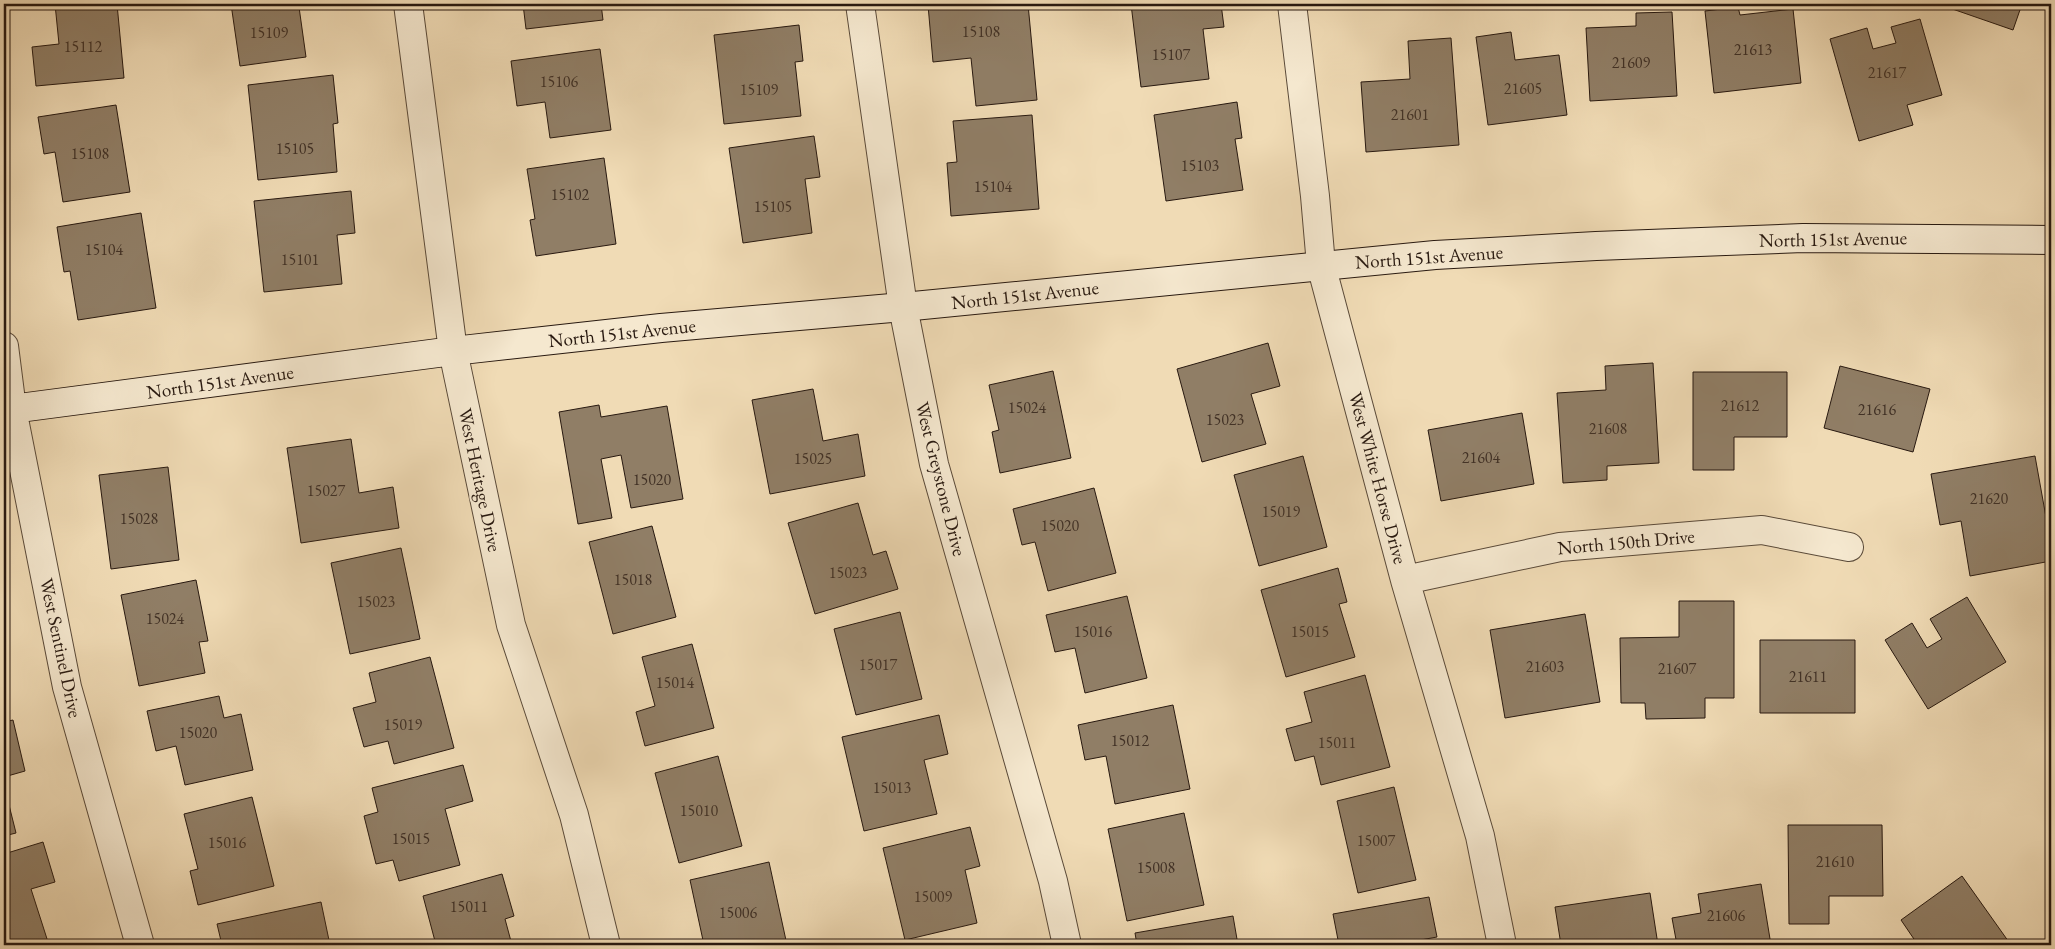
<svg xmlns="http://www.w3.org/2000/svg" width="2055" height="949" viewBox="0 0 2055 949" font-family="'EB Garamond',serif">
<rect width="100%" height="100%" fill="#f0dbb5"/>
<filter id="stains"><feTurbulence type="fractalNoise" baseFrequency=".004" numOctaves="4"/><feColorMatrix values="0 0 0 0 .2 0 0 0 0 .09 0 0 0 0 .02 0 0 0 .5 -.17"/></filter>
<radialGradient id="worn" r=".72"><stop offset=".6" stop-color="#630" stop-opacity="0"/><stop offset="1" stop-color="#630" stop-opacity=".3"/></radialGradient>
<path fill="#907e66" stroke="#281910" d="M 55,4 L 117,4 L 124,78 L 36,86 L 32,47 L 59,44 Z
M 231,4 L 320,4 L 299,7 L 306,57 L 240,66 Z
M 523,4 L 601,4 L 603,20 L 526,29 Z
M 938,4 L 1028,4 L 1037,100 L 976,106 L 971,58 L 933,62 L 928,5 Z
M 1131,4 L 1221,4 L 1224,27 L 1203,29 L 1209,79 L 1141,87 Z
M 1938,4 L 2022,4 L 2013,30 Z
M 1738,7 L 1740,15 L 1793,9 L 1801,83 L 1714,93 L 1705,11 Z
M 1672,12 L 1677,96 L 1590,101 L 1586,28 L 1636,26 L 1636,13 Z
M 1920,19 L 1942,95 L 1907,105 L 1913,125 L 1859,141 L 1830,39 L 1867,28 L 1873,49 L 1896,43 L 1891,27 Z
M 799,25 L 803,61 L 795,62 L 801,116 L 724,124 L 714,35 Z
M 1511,32 L 1515,60 L 1559,55 L 1567,115 L 1488,125 L 1476,37 Z
M 1451,38 L 1459,145 L 1366,152 L 1361,82 L 1410,79 L 1408,41 Z
M 600,49 L 611,130 L 550,138 L 545,102 L 517,106 L 511,61 Z
M 333,75 L 338,123 L 333,124 L 337,172 L 258,180 L 248,85 Z
M 1237,102 L 1242,138 L 1235,139 L 1243,190 L 1166,201 L 1154,115 Z
M 116,105 L 130,192 L 63,202 L 55,152 L 44,154 L 38,117 Z
M 1032,115 L 1039,209 L 951,216 L 947,163 L 957,162 L 953,121 Z
M 814,136 L 820,177 L 805,179 L 812,233 L 743,243 L 729,148 Z
M 604,158 L 616,244 L 536,256 L 530,220 L 535,219 L 527,169 Z
M 351,191 L 355,233 L 337,235 L 342,284 L 264,292 L 254,201 Z
M 141,213 L 156,308 L 78,320 L 70,271 L 64,272 L 57,227 Z
M 1268,343 L 1280,386 L 1251,394 L 1266,444 L 1202,462 L 1177,369 Z
M 1653,363 L 1659,463 L 1607,466 L 1607,480 L 1563,483 L 1557,393 L 1606,390 L 1605,366 Z
M 1840,366 L 1930,389 L 1913,452 L 1824,428 Z
M 1053,371 L 1071,458 L 1000,473 L 992,432 L 999,430 L 989,385 Z
M 1693,372 L 1787,372 L 1787,437 L 1734,437 L 1734,470 L 1693,470 Z
M 813,389 L 823,441 L 858,434 L 865,476 L 770,494 L 752,400 Z
M 599,405 L 601,417 L 667,406 L 683,499 L 631,508 L 621,455 L 601,459 L 612,518 L 578,524 L 559,412 Z
M 1522,413 L 1534,484 L 1441,501 L 1428,430 Z
M 351,439 L 359,493 L 393,487 L 399,528 L 301,543 L 287,448 Z
M 1303,456 L 1327,547 L 1259,566 L 1234,475 Z
M 2035,456 L 2051,545 L 2051,561 L 1970,576 L 1961,521 L 1940,525 L 1931,474 Z
M 168,467 L 179,560 L 111,569 L 99,475 Z
M 1094,488 L 1116,573 L 1048,591 L 1035,542 L 1022,545 L 1013,509 Z
M 858,503 L 873,555 L 886,551 L 898,589 L 815,614 L 788,523 Z
M 652,526 L 676,617 L 613,634 L 589,542 Z
M 401,548 L 420,639 L 350,654 L 331,563 Z
M 1338,568 L 1347,602 L 1339,604 L 1355,657 L 1286,677 L 1261,590 Z
M 196,580 L 208,641 L 199,642 L 205,673 L 139,686 L 121,595 Z
M 1127,596 L 1147,678 L 1085,693 L 1075,648 L 1055,652 L 1046,615 Z
M 1967,597 L 2006,662 L 1928,709 L 1885,640 L 1912,623 L 1927,648 L 1942,639 L 1930,619 Z
M 1679,601 L 1734,601 L 1734,698 L 1705,698 L 1705,718 L 1646,719 L 1645,703 L 1621,703 L 1620,638 L 1679,637 Z
M 900,612 L 922,699 L 856,715 L 834,629 Z
M 1585,614 L 1600,702 L 1505,718 L 1490,630 Z
M 1760,640 L 1855,640 L 1855,713 L 1760,713 Z
M 692,644 L 714,728 L 645,746 L 636,712 L 655,706 L 642,657 Z
M 430,657 L 454,748 L 394,764 L 388,741 L 364,747 L 353,708 L 376,702 L 369,673 Z
M 1365,675 L 1390,767 L 1321,785 L 1314,756 L 1295,761 L 1286,729 L 1312,722 L 1304,692 Z
M 219,696 L 224,718 L 241,714 L 253,770 L 185,785 L 176,746 L 156,751 L 147,711 Z
M 1173,705 L 1190,789 L 1115,804 L 1106,756 L 1085,760 L 1078,725 Z
M 939,715 L 948,754 L 924,760 L 937,814 L 864,831 L 842,737 Z
M 13,720 L 25,771 L 4,777 L 4,722 Z
M 718,756 L 742,846 L 679,863 L 655,773 Z
M 463,765 L 473,801 L 445,809 L 460,865 L 399,881 L 393,860 L 376,864 L 364,816 L 378,812 L 372,788 Z
M 4,785 L 16,833 L 4,836 Z
M 1394,787 L 1416,880 L 1358,893 L 1337,801 Z
M 252,797 L 274,886 L 198,905 L 190,871 L 198,869 L 184,814 Z
M 1184,813 L 1204,905 L 1127,921 L 1108,829 Z
M 1788,825 L 1882,825 L 1883,896 L 1829,896 L 1829,924 L 1789,924 Z
M 970,827 L 980,866 L 965,870 L 977,923 L 905,940 L 883,848 Z
M 43,842 L 55,882 L 31,889 L 48,942 L 37,945 L 4,945 L 4,854 Z
M 769,862 L 787,945 L 704,945 L 690,880 Z
M 502,874 L 514,916 L 505,919 L 512,945 L 436,945 L 423,896 Z
M 1962,876 L 2011,945 L 1918,945 L 1901,920 Z
M 1761,884 L 1771,945 L 1677,945 L 1672,918 L 1701,913 L 1698,894 Z
M 1650,893 L 1658,945 L 1561,945 L 1555,907 Z
M 1429,897 L 1437,937 L 1415,941 L 1416,945 L 1339,945 L 1333,914 Z
M 321,902 L 330,945 L 222,945 L 217,924 Z
M 1233,916 L 1238,945 L 1137,945 L 1135,933 Z"/>
<g fill="none" stroke-linecap="round" stroke-linejoin="round">
<g stroke="#5a4a39" stroke-width="30">
<path id="street" d="M 408,4 L 453,351 L 511,625 L 574,815 L 606,945
M 860,4 L 903,307 L 934,464 L 1053,881 L 1067,945
M 1292,4 L 1315,196 L 1321,265 L 1405,580 L 1480,836 L 1502,945
M 4,346 L 12,409 L 67,687 L 140,945
M 1405,580 L 1560,547 L 1762,530 L 1849,547"/>
</g>
<g stroke="#281910" stroke-width="30">
<path id="secondary" d="M 4,410 L 453,351 L 661,328 L 903,307 L 1435,255 L 1596,246 L 1803,238 L 2051,240"/>
</g>
<use href="#street" stroke="#f5e8cf" stroke-width="28"/>
<use href="#secondary" stroke="#f5e8cf" stroke-width="28"/>
</g>
<g text-anchor="middle" dominant-baseline="central" stroke-width="4" stroke-linejoin="round" paint-order="stroke">
<g font-size="16" fill="#423226">
<text x="981" y="31">15108</text>
<text x="269" y="32">15109</text>
<text x="83" y="46">15112</text>
<text x="1753" y="49">21613</text>
<text x="1171" y="54">15107</text>
<text x="1631" y="62">21609</text>
<text x="1887" y="72">21617</text>
<text x="559" y="81">15106</text>
<text x="1523" y="88">21605</text>
<text x="759" y="89">15109</text>
<text x="1410" y="114">21601</text>
<text x="295" y="148">15105</text>
<text x="90" y="153">15108</text>
<text x="1200" y="165">15103</text>
<text x="993" y="186">15104</text>
<text x="570" y="194">15102</text>
<text x="773" y="206">15105</text>
<text x="104" y="249">15104</text>
<text x="300" y="259">15101</text>
<text x="1740" y="405">21612</text>
<text x="1027" y="407">15024</text>
<text x="1877" y="409">21616</text>
<text x="1225" y="419">15023</text>
<text x="1608" y="428">21608</text>
<text x="1481" y="457">21604</text>
<text x="813" y="458">15025</text>
<text x="652" y="479">15020</text>
<text x="326" y="490">15027</text>
<text x="1989" y="498">21620</text>
<text x="1281" y="511">15019</text>
<text x="139" y="518">15028</text>
<text x="1060" y="525">15020</text>
<text x="848" y="572">15023</text>
<text x="633" y="579">15018</text>
<text x="376" y="601">15023</text>
<text x="165" y="618">15024</text>
<text x="1093" y="631">15016</text>
<text x="1310" y="631">15015</text>
<text x="878" y="664">15017</text>
<text x="1545" y="666">21603</text>
<text x="1677" y="668">21607</text>
<text x="1808" y="676">21611</text>
<text x="675" y="682">15014</text>
<text x="403" y="724">15019</text>
<text x="198" y="732">15020</text>
<text x="1130" y="740">15012</text>
<text x="1337" y="742">15011</text>
<text x="892" y="787">15013</text>
<text x="699" y="810">15010</text>
<text x="411" y="838">15015</text>
<text x="1376" y="840">15007</text>
<text x="227" y="842">15016</text>
<text x="1835" y="861">21610</text>
<text x="1156" y="867">15008</text>
<text x="933" y="896">15009</text>
<text x="469" y="906">15011</text>
<text x="738" y="912">15006</text>
<text x="1726" y="915">21606</text>
</g>
<g font-size="19" fill="#281910" stroke="#f5e8cf">
<text transform="translate(1833 239) rotate(-1)">North 151st Avenue</text>
<text transform="translate(1429 257) rotate(-4)">North 151st Avenue</text>
<text transform="translate(1025 295) rotate(-6)">North 151st Avenue</text>
<text transform="translate(622 333) rotate(-6)">North 151st Avenue</text>
<text transform="translate(220 382) rotate(-8)">North 151st Avenue</text>
<text transform="translate(1378 478) rotate(75)">West White Horse Drive</text>
<text transform="translate(941 479) rotate(76)">West Greystone Drive</text>
<text transform="translate(480 480) rotate(78)">West Heritage Drive</text>
<text transform="translate(1626 542) rotate(-5)">North 150th Drive</text>
<text transform="translate(61 648) rotate(78)">West Sentinel Drive</text>
</g>
</g>
<rect width="2055" height="949" fill="none" stroke="#f0dbb5" stroke-width="20"/>
<rect x="5" y="5" width="2045" height="939" fill="none" stroke="#281910" stroke-width="2.5"/>
<rect x="10" y="10" width="2035" height="929" fill="none" stroke="#281910"/>
<rect width="100%" height="100%" filter="url(#stains)"/>
<rect width="100%" height="100%" fill="url(#worn)"/>
</svg>
